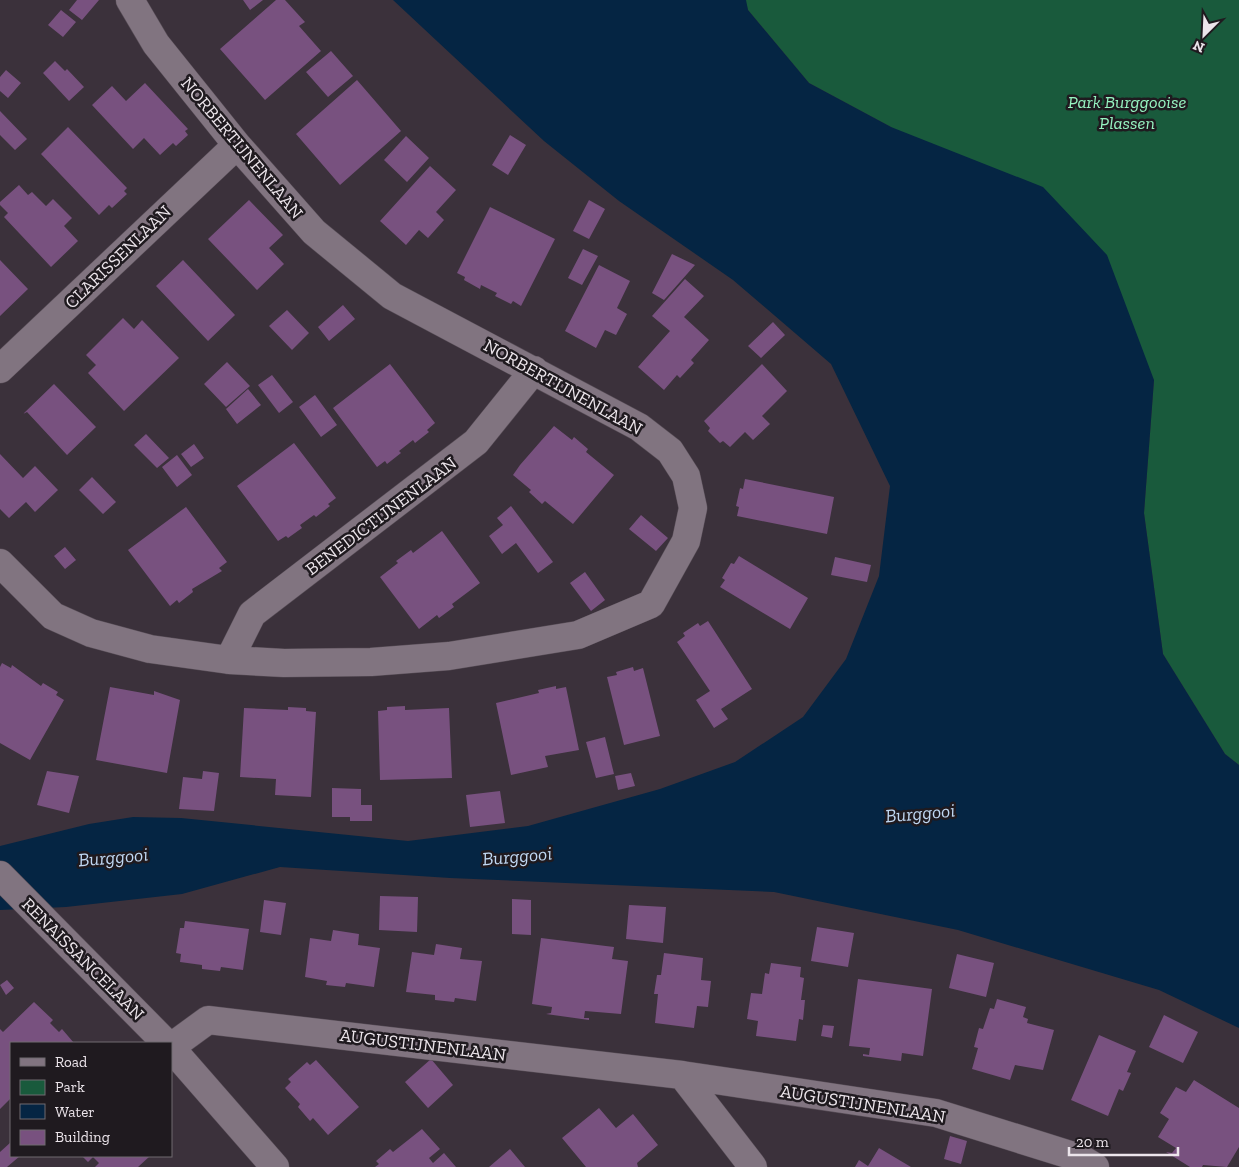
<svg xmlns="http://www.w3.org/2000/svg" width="1239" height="1167" viewBox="0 0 1239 1167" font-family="'Zilla Slab',serif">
<rect width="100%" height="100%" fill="#3b313b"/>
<path fill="#195a3c" d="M 745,0 L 1239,0 L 1239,765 L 1225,754 L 1163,654 L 1144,513 L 1154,380 L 891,127 L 809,83 L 748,10 Z"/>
<path fill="#052543" d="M 393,0 L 746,0 L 748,10 L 809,83 L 891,127 L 1043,187 L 1107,255 L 1154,380 L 1144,513 L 1163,654 L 1225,754 L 1239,765 L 1239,1028 L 1159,990 L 958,930 L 774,892 L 450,878 L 280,867 L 182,894 L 66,907 L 0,910 L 0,846 L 89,824 L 133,817 L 181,818 L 408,841 L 528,826 L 660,789 L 735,762 L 803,717 L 846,659 L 879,576 L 890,486 L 831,364 L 733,280 L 619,201 L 544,141 Z"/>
<path fill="#78517f" d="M 77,0 L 99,0 L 82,20 L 69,10 Z
M 243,0 L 263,0 L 250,10 Z
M 276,0 L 285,0 L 305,22 L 299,26 L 321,51 L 265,100 L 220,49 Z
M 61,10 L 76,22 L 63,37 L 48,25 Z
M 331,51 L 353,76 L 328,97 L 306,72 Z
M 55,61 L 65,71 L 67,69 L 84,87 L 69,101 L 43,73 Z
M 6,70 L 21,83 L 8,98 L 0,91 L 0,77 Z
M 357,80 L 401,131 L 340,185 L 296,134 Z
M 145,83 L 188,129 L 185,131 L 188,135 L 176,146 L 173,143 L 160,155 L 144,138 L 133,149 L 92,105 L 112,86 L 126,101 Z
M 0,111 L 27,139 L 15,150 L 0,135 Z
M 68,127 L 127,188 L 124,191 L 127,194 L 112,208 L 109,205 L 99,215 L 41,154 Z
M 510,135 L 526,145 L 508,175 L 492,165 Z
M 406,136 L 429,158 L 407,182 L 384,160 Z
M 430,166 L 456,190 L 436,212 L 444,220 L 428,238 L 419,230 L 406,245 L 380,221 Z
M 19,185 L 28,195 L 32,192 L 46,206 L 53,199 L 72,218 L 64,226 L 78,241 L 51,267 L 4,217 L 8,213 L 0,205 L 0,202 Z
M 249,200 L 283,235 L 269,248 L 284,264 L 257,290 L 208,239 Z
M 589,200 L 605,209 L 589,239 L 573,231 Z
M 490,207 L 555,239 L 521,306 L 513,301 L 511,304 L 495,296 L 497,293 L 481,285 L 480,289 L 464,280 L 465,277 L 457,273 Z
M 583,249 L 598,256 L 582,285 L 568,278 Z
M 672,254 L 695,265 L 664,300 L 652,293 Z
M 0,260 L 28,289 L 0,316 Z
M 183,260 L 235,315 L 208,341 L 156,286 Z
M 599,265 L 630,281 L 617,308 L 627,314 L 616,335 L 605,330 L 596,348 L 565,331 Z
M 685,279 L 704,296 L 684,317 L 709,340 L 691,360 L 694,363 L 680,378 L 677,375 L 664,390 L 638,367 L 670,331 L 652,316 Z
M 343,305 L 355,319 L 329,341 L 318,327 Z
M 287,310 L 309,333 L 292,350 L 269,326 Z
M 123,318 L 134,329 L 142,320 L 179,358 L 124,411 L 88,373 L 96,365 L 86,355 Z
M 773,322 L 785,335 L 761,358 L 748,346 Z
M 227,362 L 250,386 L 226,407 L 204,384 Z
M 390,364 L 435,423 L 427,430 L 429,432 L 415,443 L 413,440 L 399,451 L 401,453 L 387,464 L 385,461 L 377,467 L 333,408 Z
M 762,364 L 787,391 L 762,416 L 770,424 L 753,440 L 745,432 L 730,447 L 723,441 L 720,443 L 708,431 L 710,428 L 704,421 Z
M 272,375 L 293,402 L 279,413 L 258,385 Z
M 54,384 L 96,427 L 67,455 L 27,412 L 23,414 Z
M 248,389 L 261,405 L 237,424 L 226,409 Z
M 315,395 L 337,425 L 321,437 L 299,407 Z
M 554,426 L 572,440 L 574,437 L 588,449 L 586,452 L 614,475 L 573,524 L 545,501 L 542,504 L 529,492 L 531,490 L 513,475 L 520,465 Z
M 146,434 L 169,458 L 157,468 L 134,445 Z
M 294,443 L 336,498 L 328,504 L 330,506 L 316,517 L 314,515 L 300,525 L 302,528 L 288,538 L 286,536 L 278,541 L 237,486 Z
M 194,444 L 204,458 L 191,467 L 181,454 Z
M 0,454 L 23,478 L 35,466 L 58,490 L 35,512 L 26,502 L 9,518 L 0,509 Z
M 177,455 L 192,475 L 177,487 L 162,467 Z
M 92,477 L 116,502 L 103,514 L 79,490 Z
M 745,479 L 834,497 L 827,534 L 737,516 L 739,507 L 736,506 L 740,488 L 743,489 Z
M 511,506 L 553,562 L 538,573 L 516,543 L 502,554 L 489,536 L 503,525 L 497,518 Z
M 186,507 L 227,562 L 219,568 L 222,571 L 192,589 L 193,592 L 179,603 L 177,600 L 170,606 L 128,550 Z
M 641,515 L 668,538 L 656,551 L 629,529 Z
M 442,531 L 480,583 L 452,604 L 454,607 L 439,618 L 437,615 L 419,629 L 380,577 L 398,563 L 396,561 L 411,550 L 413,553 Z
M 65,547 L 76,560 L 65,569 L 54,556 Z
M 739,556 L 808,598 L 790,629 L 720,587 L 725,580 L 722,578 L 731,563 L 734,564 Z
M 835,557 L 871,565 L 867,582 L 831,575 Z
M 585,572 L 605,600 L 591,611 L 570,583 Z
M 708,621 L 752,689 L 721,709 L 728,719 L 714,728 L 696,700 L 710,691 L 677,642 L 685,636 L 683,633 L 698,623 L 700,626 Z
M 2,663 L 11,668 L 12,665 L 41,686 L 43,683 L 58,692 L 56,695 L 64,700 L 30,760 L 0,743 L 0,667 Z
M 633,667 L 634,671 L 643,668 L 660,736 L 624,745 L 607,677 L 617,675 L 616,672 Z
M 556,686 L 556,689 L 566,687 L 579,750 L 545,756 L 548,767 L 511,775 L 496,703 L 539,693 L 538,690 Z
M 110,687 L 154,695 L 154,691 L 180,700 L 167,773 L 96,760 Z
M 405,706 L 405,710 L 449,708 L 452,778 L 380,780 L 378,711 L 387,710 L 387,707 Z
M 288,707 L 306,708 L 306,711 L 316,712 L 311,797 L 275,795 L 276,779 L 240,777 L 244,708 L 288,710 Z
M 605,737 L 614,774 L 596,778 L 586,742 Z
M 47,771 L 79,776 L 69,813 L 37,805 Z
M 203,771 L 219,773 L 214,811 L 179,809 L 183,777 L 202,779 Z
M 631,773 L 635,786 L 618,790 L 615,776 Z
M 332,788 L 361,789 L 361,805 L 372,805 L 372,821 L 350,821 L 350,817 L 332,817 Z
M 500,791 L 505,823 L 470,827 L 466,795 Z
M 380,896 L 418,897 L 417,932 L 379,930 Z
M 512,899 L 531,900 L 531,935 L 512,934 Z
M 264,900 L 286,903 L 281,935 L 260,932 Z
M 629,905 L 666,907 L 663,943 L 626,939 Z
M 185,921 L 249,929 L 243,970 L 221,967 L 220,971 L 202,969 L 202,965 L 180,962 L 181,954 L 176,953 L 180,928 L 184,928 Z
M 817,927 L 854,933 L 848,967 L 811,961 Z
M 333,930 L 359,934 L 358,945 L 380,948 L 374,987 L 346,983 L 345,987 L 326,985 L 327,981 L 305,977 L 310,938 L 331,941 Z
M 541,938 L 614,947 L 612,959 L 628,961 L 621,1014 L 585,1011 L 584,1018 L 589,1018 L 589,1020 L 546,1014 L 551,1013 L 552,1007 L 532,1004 Z
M 436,944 L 462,948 L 460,959 L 482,961 L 476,1001 L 455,998 L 454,1002 L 435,1000 L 435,995 L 406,992 L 412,952 L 434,955 Z
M 664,953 L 703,958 L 701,980 L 711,981 L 708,1007 L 697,1006 L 694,1028 L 655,1023 L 658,994 L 654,994 L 657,975 L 661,975 Z
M 957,954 L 994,963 L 986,997 L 949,988 Z
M 771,963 L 801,967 L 800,977 L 804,978 L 801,1000 L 805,1000 L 803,1020 L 799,1019 L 796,1041 L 756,1036 L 758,1021 L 747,1019 L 751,993 L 762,994 L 765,973 L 769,974 Z
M 858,979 L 932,989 L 923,1056 L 902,1053 L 901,1061 L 863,1056 L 863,1054 L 869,1055 L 870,1048 L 849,1046 Z
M 7,980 L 14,988 L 6,995 L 0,985 Z
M 997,999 L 1026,1007 L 1023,1017 L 1028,1019 L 1027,1023 L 1054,1030 L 1043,1070 L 1015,1065 L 1010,1080 L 972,1069 L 978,1048 L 974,1047 L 979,1028 L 983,1029 L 990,1008 L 994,1009 Z
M 34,1002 L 53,1020 L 50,1023 L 59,1032 L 62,1029 L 74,1043 L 11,1043 L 11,1098 L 0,1109 L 0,1029 L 3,1032 Z
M 1164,1015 L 1198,1032 L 1183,1063 L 1149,1047 Z
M 823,1025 L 834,1026 L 832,1038 L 821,1036 Z
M 1099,1035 L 1136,1051 L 1127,1072 L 1131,1073 L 1123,1091 L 1119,1089 L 1108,1116 L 1071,1100 Z
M 431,1059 L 453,1085 L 428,1108 L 405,1082 Z
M 316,1060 L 359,1107 L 328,1135 L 313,1118 L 310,1121 L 298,1107 L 300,1104 L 285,1088 L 291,1082 L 288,1079 L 307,1062 L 310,1065 Z
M 1194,1080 L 1239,1108 L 1239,1147 L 1227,1167 L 1203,1165 L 1202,1167 L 1190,1167 L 1166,1152 L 1172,1153 L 1176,1148 L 1158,1137 L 1169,1119 L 1160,1113 L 1176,1087 L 1186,1092 Z
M 599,1108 L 616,1128 L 633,1114 L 658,1145 L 637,1163 L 638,1167 L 586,1167 L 562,1138 Z
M 422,1129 L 440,1149 L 429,1158 L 433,1163 L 444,1153 L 456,1167 L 375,1167 L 379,1164 L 376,1161 L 390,1149 L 393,1152 Z
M 950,1136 L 967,1141 L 961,1164 L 944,1159 Z
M 11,1142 L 11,1156 L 20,1156 L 7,1167 L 0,1167 L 0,1152 Z
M 879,1148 L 911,1167 L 855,1167 L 859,1160 L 868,1166 Z
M 510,1149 L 525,1167 L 489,1167 Z
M 82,1156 L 150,1156 L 138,1167 L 95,1167 L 99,1163 L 93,1157 L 88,1162 Z"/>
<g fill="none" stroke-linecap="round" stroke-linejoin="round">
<g stroke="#574d56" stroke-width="29">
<path id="minor" d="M 0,369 L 237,145
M 0,563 L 53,616 L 91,633 L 150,649 L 229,660 L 284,663 L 371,662 L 449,656 L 578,635 L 651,604 L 686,541 L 693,508 L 686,476 L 670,451 L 639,427 L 392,296 L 314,232 L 237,145 L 156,44 L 130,0
M 229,660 L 252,614 L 476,442 L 534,370
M 0,875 L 166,1043
M 171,1047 L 208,1020 L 682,1075 L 936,1113 L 1080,1158 L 1095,1167
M 171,1048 L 275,1167
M 682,1075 L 753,1167"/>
</g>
<use href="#minor" stroke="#817480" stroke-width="28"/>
</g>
<g text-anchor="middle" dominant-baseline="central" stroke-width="5" stroke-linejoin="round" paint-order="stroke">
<g font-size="18" font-style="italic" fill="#96f4c1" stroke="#1f1a1f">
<text x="1127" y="102">Park Burggooise<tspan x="1127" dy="21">Plassen</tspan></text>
</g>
<g font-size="18" fill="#ece5eb" stroke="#1f1a1f">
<text transform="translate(242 148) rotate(50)">NORBERTIJNENLAAN</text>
<text transform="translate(118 257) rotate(-44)">CLARISSENLAAN</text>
<text transform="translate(563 387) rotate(29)">NORBERTIJNENLAAN</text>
<text transform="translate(381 516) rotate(-37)">BENEDICTIJNENLAAN</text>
<text transform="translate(83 959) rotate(45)">RENAISSANCELAAN</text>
<text transform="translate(423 1045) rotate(7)">AUGUSTIJNENLAAN</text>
<text transform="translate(863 1104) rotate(9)">AUGUSTIJNENLAAN</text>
</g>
<g font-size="19" font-style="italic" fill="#c0d8f3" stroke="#1f1a1f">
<text transform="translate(920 813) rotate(-5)">Burggooi</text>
<text transform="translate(517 856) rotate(-5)">Burggooi</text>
<text transform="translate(113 857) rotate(-5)">Burggooi</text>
</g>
</g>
<rect x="10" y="1042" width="162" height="115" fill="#1f1a1f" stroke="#716b71"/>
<rect x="20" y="1058" width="25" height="8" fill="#817480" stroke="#716b71"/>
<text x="55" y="1067" font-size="15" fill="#ece5eb">Road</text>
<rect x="20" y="1080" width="25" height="15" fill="#195a3c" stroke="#716b71"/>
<text x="55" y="1092" font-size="15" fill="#ece5eb">Park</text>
<rect x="20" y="1104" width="25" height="15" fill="#052543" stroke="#716b71"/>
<text x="55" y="1117" font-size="15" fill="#ece5eb">Water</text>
<rect x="20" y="1130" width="25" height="15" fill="#78517f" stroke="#716b71"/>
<text x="55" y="1142" font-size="15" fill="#ece5eb">Building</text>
<g transform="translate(1204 35) rotate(204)" stroke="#1f1a1f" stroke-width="4" paint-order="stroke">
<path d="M0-4L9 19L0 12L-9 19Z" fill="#ece5eb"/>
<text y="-8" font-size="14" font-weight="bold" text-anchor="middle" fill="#ece5eb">N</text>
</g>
<path d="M1069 1147v8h109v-8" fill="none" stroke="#ece5eb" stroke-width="2.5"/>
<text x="1076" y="1147" font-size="15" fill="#ece5eb" stroke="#1f1a1f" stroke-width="4" paint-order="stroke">20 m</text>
</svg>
